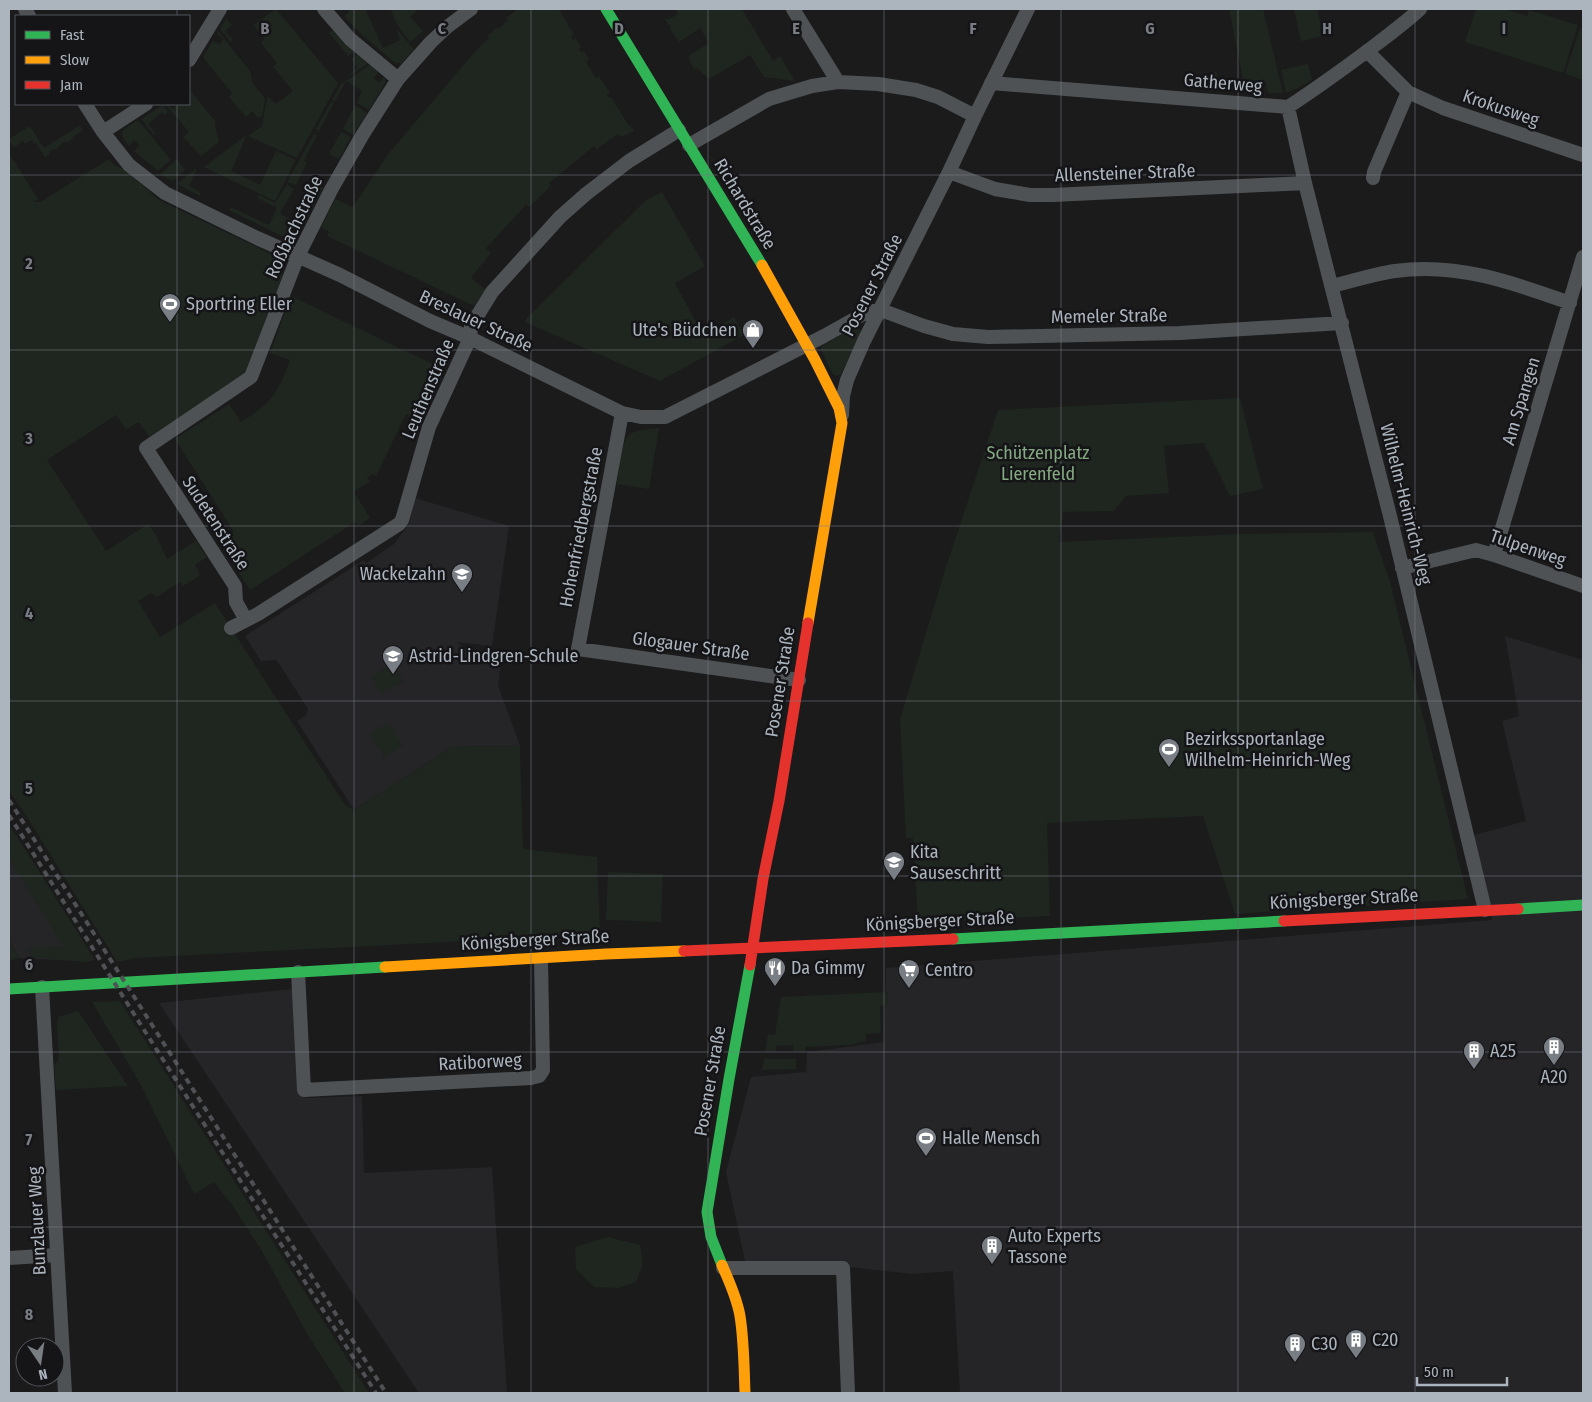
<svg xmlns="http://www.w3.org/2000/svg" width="1592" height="1402" viewBox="0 0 1592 1402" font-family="'Fira Sans Condensed',sans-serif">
<rect width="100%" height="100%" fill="#1b1b1c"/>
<path fill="#252528" d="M 415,498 L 509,526 L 492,646 L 457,642 L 464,648 L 502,653 L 498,685 L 520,746 L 452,747 L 354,810 L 297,721 L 306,715 L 308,709 L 280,665 L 276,660 L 261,661 L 245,636 L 364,560 L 366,563 L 394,544 L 409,524 Z
M 1505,636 L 1583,660 L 1583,1393 L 960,1393 L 953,1271 L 912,1274 L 841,1266 L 746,1266 L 726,1172 L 751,1077 L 806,1072 L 807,1052 L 884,1042 L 886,968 L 1492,920 L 1471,836 L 1526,821 L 1502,721 L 1519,716 Z
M 9,858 L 64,946 L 74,961 L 19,958 L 9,940 Z
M 302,988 L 305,1098 L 362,1096 L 364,1173 L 492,1167 L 507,1393 L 419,1393 L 159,1003 Z"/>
<path fill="#1e261f" d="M 276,9 L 338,83 L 297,158 L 248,136 L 262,126 L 267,98 L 269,97 L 276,104 L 293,91 L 273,67 L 277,63 L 261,43 L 265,39 L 253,25 Z
M 347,9 L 365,9 L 383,48 L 400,40 L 396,28 L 414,49 L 402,63 L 395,63 L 359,32 L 344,16 L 349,12 Z
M 390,9 L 419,9 L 410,17 L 423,31 L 410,42 L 398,26 Z
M 518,9 L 559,9 L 574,35 L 571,37 L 573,40 L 576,38 L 581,47 L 579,49 L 581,52 L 584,51 L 589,59 L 586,62 L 596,78 L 599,76 L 610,93 L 607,95 L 609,98 L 611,97 L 629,126 L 630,125 L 634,131 L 621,137 L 618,134 L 597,149 L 594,146 L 549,183 L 551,186 L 529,207 L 526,205 L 486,248 L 491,253 L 471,278 L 486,290 L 474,306 L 327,236 L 329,231 L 321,228 L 335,199 L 353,207 L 389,153 L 478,48 L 489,38 L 488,36 L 496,28 L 498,29 L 508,20 L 506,18 Z
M 675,9 L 742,9 L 773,61 L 780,56 L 795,81 L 764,77 L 750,55 L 709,79 L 697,68 L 694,70 L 688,56 L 709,43 L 700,28 L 679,42 L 670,29 L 671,28 L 665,19 L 669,19 L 678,14 Z
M 1229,9 L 1263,9 L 1283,93 L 1268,93 L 1266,83 L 1242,81 L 1245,92 L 1216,89 L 1212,72 L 1216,71 L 1220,83 L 1243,78 Z
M 1294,9 L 1317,9 L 1323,36 L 1301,41 Z
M 1476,9 L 1505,9 L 1527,16 L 1529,10 L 1578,25 L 1563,73 L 1465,42 Z
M 226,19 L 232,25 L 225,31 L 233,40 L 231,42 L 220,29 Z
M 1580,28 L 1583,29 L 1583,80 L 1565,74 Z
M 332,30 L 354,52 L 348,56 L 329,33 Z
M 218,31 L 250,71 L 253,84 L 265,98 L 262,118 L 261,116 L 258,118 L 252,111 L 246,117 L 229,97 L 232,93 L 204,59 L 204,55 L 213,41 L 220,44 L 223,39 L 217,34 Z
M 357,54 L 368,64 L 342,80 L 357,68 L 351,59 Z
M 1308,64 L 1312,80 L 1296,89 L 1286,93 L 1281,70 Z
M 370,65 L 378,72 L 374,78 L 379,83 L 384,77 L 386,82 L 369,110 L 357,103 L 362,91 L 346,81 L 335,101 L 332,100 L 341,84 Z
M 191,91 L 215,121 L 215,126 L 219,142 L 201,156 L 183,137 L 189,132 L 165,104 L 168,104 L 172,109 L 179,104 L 189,104 L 189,94 Z
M 331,102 L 334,103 L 319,131 L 316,129 Z
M 163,105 L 168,112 L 165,115 L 162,112 L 148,124 L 156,134 L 154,135 L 141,119 Z
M 355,105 L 367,113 L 353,135 L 343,129 Z
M 138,120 L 171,160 L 158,171 L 134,151 L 139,145 L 134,140 L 129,146 C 115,131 125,129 138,120 Z
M 80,125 L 83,130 L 73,137 L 73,138 L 67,143 L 65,141 L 55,150 L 54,149 L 49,152 L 50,154 L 45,157 L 36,143 L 34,144 L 32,140 L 25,144 L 23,141 L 13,148 L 9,139 L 30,126 L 44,148 Z
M 341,132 L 351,137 L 339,159 L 329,154 Z
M 314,134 L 317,135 L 304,160 L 307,162 L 296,185 L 292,183 L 292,184 L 287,182 Z
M 245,136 L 246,137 L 231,171 L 260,185 L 276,151 L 296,160 L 275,201 L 204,167 Z
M 9,153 L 38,199 L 33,202 L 40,202 L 109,159 L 114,165 L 126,170 L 159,200 L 275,256 L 283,273 L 247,373 L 149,437 L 139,422 L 126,429 L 116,415 L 47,460 L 106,551 L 148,524 L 156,535 L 167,559 L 196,541 L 207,557 L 195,565 L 199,572 L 199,576 L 183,586 L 180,582 L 157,597 L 151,593 L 138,601 L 160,637 L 215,603 L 345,805 L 354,810 L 452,747 L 520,746 L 523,849 L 597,857 L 600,934 L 136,958 L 117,962 L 27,817 L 9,791 Z
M 177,159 L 185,170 L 172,181 L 160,174 Z
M 195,169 L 197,169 L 189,186 L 201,192 L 200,196 L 177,184 Z
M 287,184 L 294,189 L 280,213 L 296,223 L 304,211 L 310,214 L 302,230 L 295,228 L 292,233 L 298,237 L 296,241 L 292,241 L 229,210 L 231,207 L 269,225 L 277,208 L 257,198 L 259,195 L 275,203 Z
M 317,186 L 323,188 L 311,211 L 305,208 Z
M 662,192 L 705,266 L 675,283 L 703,335 L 734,317 L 744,335 L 660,381 L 525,322 L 527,318 L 646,200 Z
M 291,296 L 445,370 L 423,421 L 406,414 L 376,476 L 372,474 L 367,478 L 370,481 L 354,492 L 370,518 L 358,526 L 355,522 L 250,590 L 219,542 L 234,532 L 175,439 L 229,404 L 241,422 C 272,403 278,393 290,360 L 270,353 Z
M 855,326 L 858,327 L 860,330 L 861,334 L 841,374 L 836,376 L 833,374 L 821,351 L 821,347 Z
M 1240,398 L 1263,489 L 1230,496 L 1204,443 L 1164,446 L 1169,493 L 1126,496 L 1114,511 L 1063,512 L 1059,542 L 1240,534 L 1373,532 L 1390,582 L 1468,899 L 1235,914 L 1203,816 L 1047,823 L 1050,916 L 918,922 L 913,838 L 906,838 L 900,719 L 945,570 L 998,410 Z
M 659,428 L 649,489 L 617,484 C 619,471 620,439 632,433 C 640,429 651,429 659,428 Z
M 393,663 L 404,682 L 381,692 L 371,677 Z
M 388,723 L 403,746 L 384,757 L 370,734 Z
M 9,824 L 95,960 L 87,962 L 32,957 L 27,949 L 63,946 L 9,858 Z
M 608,872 L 663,874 L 661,922 L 606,920 Z
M 9,940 L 19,958 L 9,961 Z
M 888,992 L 888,1005 L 880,1006 L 881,1033 L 866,1034 L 866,1041 L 850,1045 L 806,1047 L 805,1052 L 793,1051 L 793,1045 L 776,1046 L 776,1051 L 765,1052 L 768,1034 L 775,1035 L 781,997 Z
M 120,1001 L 369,1393 L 345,1393 L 306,1332 L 262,1251 L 232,1205 L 214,1182 L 194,1194 L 141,1085 L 92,1002 Z
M 78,1011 L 128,1086 L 56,1090 L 54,1065 L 59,1059 L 57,1026 L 58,1017 Z
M 764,1059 L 796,1059 L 796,1069 L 762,1070 Z
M 608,1237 L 640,1245 L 643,1264 L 636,1282 L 618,1288 L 594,1287 L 576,1269 L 575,1247 Z"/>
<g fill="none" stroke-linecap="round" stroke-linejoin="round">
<path stroke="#4f5255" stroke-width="14" d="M 25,9 L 29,16
M 324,9 L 350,39 L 398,79
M 793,9 L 838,82
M 1367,51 L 1408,92 L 1443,108 L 1583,155
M 189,60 L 220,9
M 991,83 L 1288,107 C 1317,88 1346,67 1374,46 C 1390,34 1406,22 1420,9
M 85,104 L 103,132 L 129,165 L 165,193 L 257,238 L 340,275 L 430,321 L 470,338 L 622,413 L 641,417 L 665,417 L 824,336 L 867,312 L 881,310 L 924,326 L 953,334 L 988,337 L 1180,333 L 1342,323
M 1288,107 L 1305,183 L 1390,516 L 1485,910
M 103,132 L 146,104
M 689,145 L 769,99 L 812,86 L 838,82 L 878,84 L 916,90 L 938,97 L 975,116
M 949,172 L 995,189 L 1030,195 L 1053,195 L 1305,183
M 1373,178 L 1374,172 L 1408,92
M 1332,286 C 1353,281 1374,274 1395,271 C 1456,262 1514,283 1570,303
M 622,413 L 578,649 L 799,680
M 842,415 L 843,396 L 847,380 L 864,341 L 949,172 L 975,116 L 1028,9
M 1494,555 L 1583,257
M 1402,568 L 1476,550 L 1494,555 L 1583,586
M 246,620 L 236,602 L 235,586 L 146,448 L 251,377 L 298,256 L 331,190 L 363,134 L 398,79 L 431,42 L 447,27 L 471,9
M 231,628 L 258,614 L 399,524 L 402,520 L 429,427 L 470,338 L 471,326 L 492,292 L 560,217 L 586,194 L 629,161 L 679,130
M 298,972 L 304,1090 L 531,1078 L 539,1076 L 543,1070 L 541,959
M 42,987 L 65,1393
M 9,1258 L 57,1255
M 723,1268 L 843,1268 L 848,1393"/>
<path stroke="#30b455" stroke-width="11" d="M 606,9 L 762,265
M 1518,909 L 1583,905
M 953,939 L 1284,921
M 9,989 L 385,967
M 722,1265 L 711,1237 L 707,1212 L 729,1079 L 750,965"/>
<path stroke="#ff9f0a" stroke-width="11" d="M 762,265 L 815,360 L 839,408 L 842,423 L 808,623
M 385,967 L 606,954 L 684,951
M 722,1265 C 729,1281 737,1298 740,1316 C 744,1341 744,1367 745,1393"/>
<path stroke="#e5322d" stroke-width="11" d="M 1284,921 L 1518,909
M 684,951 L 953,939
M 750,965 L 763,879 L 779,801 L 808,623"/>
<path stroke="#4f5154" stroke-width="4" stroke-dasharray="6 5" stroke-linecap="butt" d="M 9,800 L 386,1393
M 9,815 L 139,1022 L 376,1393"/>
</g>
<path fill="none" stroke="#797e85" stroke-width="1" stroke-opacity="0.55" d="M 177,9 L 177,16M 354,9 L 354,1393M 531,9 L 531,1393M 708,9 L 708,1393M 884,9 L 884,1393M 1061,9 L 1061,1393M 1238,9 L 1238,1393M 1415,9 L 1415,1393M 177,104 L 177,1393M 9,175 L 1583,175M 9,350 L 1583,350M 9,526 L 1583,526M 9,701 L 1583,701M 9,876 L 1583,876M 9,1052 L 1583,1052M 9,1227 L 1583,1227"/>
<defs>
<g id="stadium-pin" transform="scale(1.125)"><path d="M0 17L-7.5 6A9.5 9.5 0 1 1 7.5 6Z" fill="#797e85" stroke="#151518"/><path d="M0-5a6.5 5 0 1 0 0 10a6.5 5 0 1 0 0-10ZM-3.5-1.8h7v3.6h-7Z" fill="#fff"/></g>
<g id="shop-pin" transform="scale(1.125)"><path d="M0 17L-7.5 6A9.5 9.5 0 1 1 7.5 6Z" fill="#797e85" stroke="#151518"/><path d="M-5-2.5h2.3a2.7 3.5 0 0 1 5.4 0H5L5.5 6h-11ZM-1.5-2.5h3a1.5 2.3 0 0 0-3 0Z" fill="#fff"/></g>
<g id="school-pin" transform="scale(1.125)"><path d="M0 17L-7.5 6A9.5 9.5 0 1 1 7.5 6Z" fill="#797e85" stroke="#151518"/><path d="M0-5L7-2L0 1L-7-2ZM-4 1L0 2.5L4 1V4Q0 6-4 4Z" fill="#fff"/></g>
<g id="restaurant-pin" transform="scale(1.125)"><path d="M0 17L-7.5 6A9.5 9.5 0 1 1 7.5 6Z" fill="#797e85" stroke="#151518"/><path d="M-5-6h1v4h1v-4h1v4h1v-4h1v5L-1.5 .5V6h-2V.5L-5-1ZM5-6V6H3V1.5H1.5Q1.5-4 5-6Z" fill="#fff"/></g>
<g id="supermarket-pin" transform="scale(1.125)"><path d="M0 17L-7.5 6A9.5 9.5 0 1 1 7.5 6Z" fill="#797e85" stroke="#151518"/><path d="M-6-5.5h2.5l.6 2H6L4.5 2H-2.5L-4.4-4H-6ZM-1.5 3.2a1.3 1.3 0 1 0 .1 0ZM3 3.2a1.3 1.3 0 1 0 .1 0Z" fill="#fff"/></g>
<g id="building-pin" transform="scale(1.125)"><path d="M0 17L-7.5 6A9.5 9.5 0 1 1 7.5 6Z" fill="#797e85" stroke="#151518"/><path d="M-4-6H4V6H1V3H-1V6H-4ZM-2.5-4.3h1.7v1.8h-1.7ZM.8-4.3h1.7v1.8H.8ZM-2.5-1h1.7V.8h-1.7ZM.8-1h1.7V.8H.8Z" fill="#fff"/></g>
</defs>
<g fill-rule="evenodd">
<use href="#stadium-pin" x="170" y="304"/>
<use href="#shop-pin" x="753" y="330"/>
<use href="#school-pin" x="462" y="574"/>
<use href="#school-pin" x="393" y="656"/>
<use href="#stadium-pin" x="1169" y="749"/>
<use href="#school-pin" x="894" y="862"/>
<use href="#restaurant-pin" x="775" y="968"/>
<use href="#supermarket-pin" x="909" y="970"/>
<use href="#building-pin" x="1554" y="1047"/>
<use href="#building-pin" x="1474" y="1051"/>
<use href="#stadium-pin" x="926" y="1138"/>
<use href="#building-pin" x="992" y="1246"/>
<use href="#building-pin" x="1356" y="1340"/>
<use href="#building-pin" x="1295" y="1344"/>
</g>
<g text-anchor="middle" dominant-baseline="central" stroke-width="5" stroke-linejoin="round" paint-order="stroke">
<g font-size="18" fill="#acb4bd" stroke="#151518">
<text transform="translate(1223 83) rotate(5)">Gatherweg</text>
<text transform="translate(1501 108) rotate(19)">Krokusweg</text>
<text transform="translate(1125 173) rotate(-2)">Allensteiner Straße</text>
<text transform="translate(745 204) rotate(59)">Richardstraße</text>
<text transform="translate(294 227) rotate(-65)">Roßbachstraße</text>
<text transform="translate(872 285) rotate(-63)">Posener Straße</text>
<text transform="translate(1109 316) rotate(-1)">Memeler Straße</text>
<text transform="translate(476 321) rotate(25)">Breslauer Straße</text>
<text transform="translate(428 389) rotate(-67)">Leuthenstraße</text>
<text transform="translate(1521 401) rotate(-73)">Am Spangen</text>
<text transform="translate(1406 504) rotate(76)">Wilhelm-Heinrich-Weg</text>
<text transform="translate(216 523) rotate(57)">Sudetenstraße</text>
<text transform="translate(581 527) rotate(-79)">Hohenfriedbergstraße</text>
<text transform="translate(1528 548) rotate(19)">Tulpenweg</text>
<text transform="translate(691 646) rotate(8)">Glogauer Straße</text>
<text transform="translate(780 682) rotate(-81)">Posener Straße</text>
<text transform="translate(1344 899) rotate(-3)">Königsberger Straße</text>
<text transform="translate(940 921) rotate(-3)">Königsberger Straße</text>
<text transform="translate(535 940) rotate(-3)">Königsberger Straße</text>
<text transform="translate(480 1062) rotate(-3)">Ratiborweg</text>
<text transform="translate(710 1081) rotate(-80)">Posener Straße</text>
<text transform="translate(37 1221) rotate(-93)">Bunzlauer Weg</text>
</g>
<g font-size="18" fill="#acb4bd" stroke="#151518" text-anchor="start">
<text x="186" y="304">Sportring Eller</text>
<text x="737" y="330" text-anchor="end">Ute's Büdchen</text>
<text x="446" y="574" text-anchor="end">Wackelzahn</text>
<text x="409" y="656">Astrid-Lindgren-Schule</text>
<text x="1185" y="739">Bezirkssportanlage<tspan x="1185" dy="21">Wilhelm-Heinrich-Weg</tspan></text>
<text x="910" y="852">Kita<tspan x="910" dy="21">Sauseschritt</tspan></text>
<text x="791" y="968">Da Gimmy</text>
<text x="925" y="970">Centro</text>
<text x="1490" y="1051">A25</text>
<text x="1554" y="1077" text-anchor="middle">A20</text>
<text x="942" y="1138">Halle Mensch</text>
<text x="1008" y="1236">Auto Experts<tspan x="1008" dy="21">Tassone</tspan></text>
<text x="1372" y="1340">C20</text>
<text x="1311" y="1344">C30</text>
</g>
<g font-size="18" fill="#85a982" stroke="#151518">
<text x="1038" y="453">Schützenplatz<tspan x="1038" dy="21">Lierenfeld</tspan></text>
</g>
</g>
<g font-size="16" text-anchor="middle" font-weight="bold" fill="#797e85" stroke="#151518" stroke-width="5" stroke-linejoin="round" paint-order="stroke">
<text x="265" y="34">B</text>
<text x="442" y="34">C</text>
<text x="619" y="34">D</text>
<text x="796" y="34">E</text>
<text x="973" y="34">F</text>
<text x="1150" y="34">G</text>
<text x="1327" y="34">H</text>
<text x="1504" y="34">I</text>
<text x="29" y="269">2</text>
<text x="29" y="444">3</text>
<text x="29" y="619">4</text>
<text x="29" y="794">5</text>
<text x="29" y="970">6</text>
<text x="29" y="1145">7</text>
<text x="29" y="1320">8</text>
</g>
<rect width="1592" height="1402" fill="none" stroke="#acb4bd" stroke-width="20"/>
<rect x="15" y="15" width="175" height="90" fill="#151518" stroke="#51555a"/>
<rect x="25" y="31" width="25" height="8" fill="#30b455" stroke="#51555a"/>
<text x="60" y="40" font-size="15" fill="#acb4bd">Fast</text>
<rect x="25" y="56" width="25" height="8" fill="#ff9f0a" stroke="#51555a"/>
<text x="60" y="65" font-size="15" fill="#acb4bd">Slow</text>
<rect x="25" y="81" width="25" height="8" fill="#e5322d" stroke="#51555a"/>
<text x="60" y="90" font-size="15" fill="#acb4bd">Jam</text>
<g transform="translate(40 1362) rotate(167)"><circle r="24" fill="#151518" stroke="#51555a"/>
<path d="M0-4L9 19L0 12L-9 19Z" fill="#797e85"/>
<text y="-8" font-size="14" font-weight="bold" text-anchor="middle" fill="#acb4bd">N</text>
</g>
<path d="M1417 1377v8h90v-8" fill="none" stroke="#acb4bd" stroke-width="2.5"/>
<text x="1424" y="1377" font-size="15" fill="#acb4bd" stroke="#151518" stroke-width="4" paint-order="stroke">50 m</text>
</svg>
